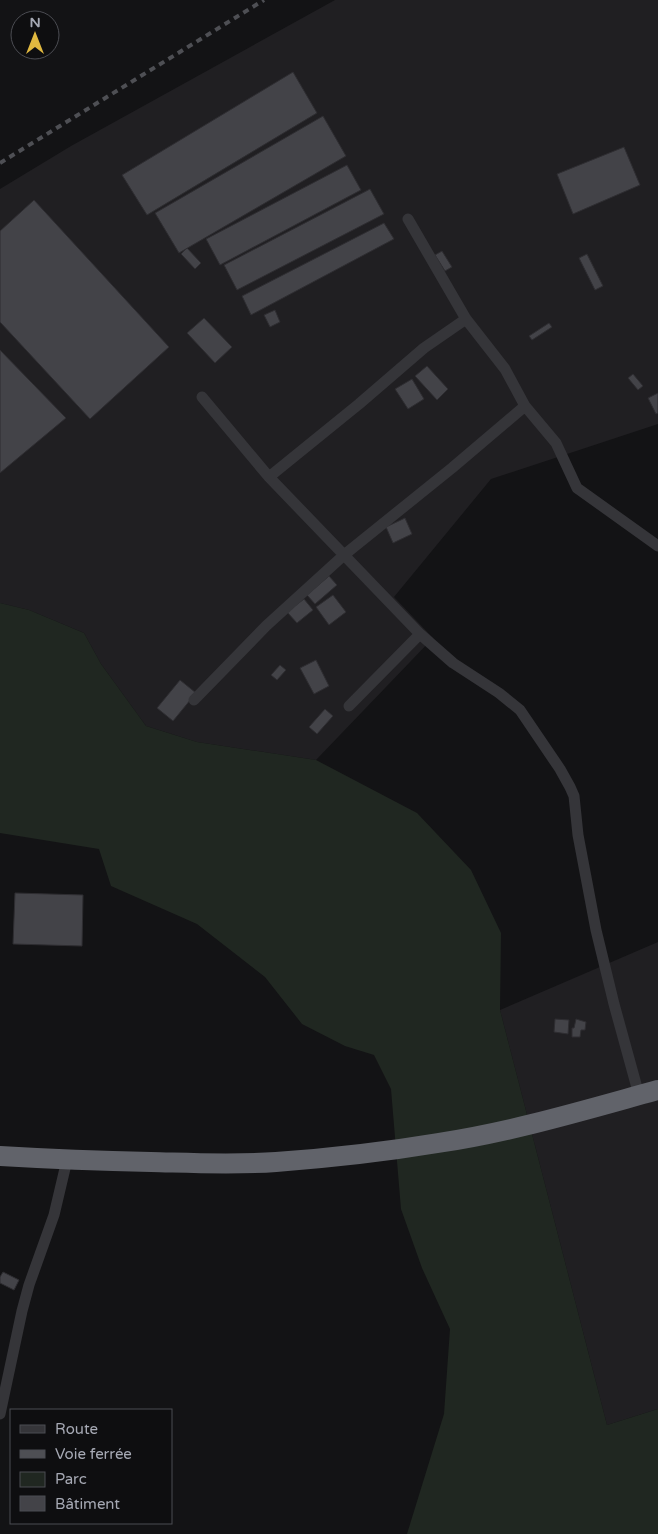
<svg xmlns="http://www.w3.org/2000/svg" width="658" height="1534" viewBox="0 0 658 1534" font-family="'Varela Round',sans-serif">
<rect width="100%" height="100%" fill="#131315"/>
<path fill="#201f22" d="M 335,0 L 658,0 L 658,424 L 491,479 L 394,597 L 433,638 L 316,760 L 197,742 L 146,726 L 101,664 L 84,633 L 29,610 L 0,603 L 0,189 L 71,146 Z
M 658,942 L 658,1409 L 607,1425 L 500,1010 Z"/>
<path fill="#202721" d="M 0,603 L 29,610 L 84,633 L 101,664 L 146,726 L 197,742 L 316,760 L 417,813 L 471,870 L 501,933 L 500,1010 L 607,1425 L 658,1409 L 658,1534 L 407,1534 L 444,1414 L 450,1329 L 422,1268 L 401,1209 L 391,1089 L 374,1055 L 345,1046 L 302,1024 L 265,977 L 197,924 L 111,886 L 99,849 L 0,833 Z"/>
<path fill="#434348" stroke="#2e2d31" d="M 293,72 L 317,113 L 147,215 L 122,175 Z
M 323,116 L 346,156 L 179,253 L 155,213 Z
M 624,147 L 640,185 L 573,214 L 557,174 Z
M 347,165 L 361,190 L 220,265 L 206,239 Z
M 370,189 L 384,214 L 237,290 L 224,265 Z
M 34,200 L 169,347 L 90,419 L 0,322 L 0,231 Z
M 384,223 L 394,239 L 251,315 L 242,296 Z
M 187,248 L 201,263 L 195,269 L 181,254 Z
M 442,251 L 452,267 L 445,271 L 435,255 Z
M 587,254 L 603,286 L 595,290 L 579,258 Z
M 275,310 L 280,322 L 270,327 L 264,315 Z
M 204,318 L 232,347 L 215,363 L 187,333 Z
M 549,323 L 552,327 L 532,340 L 529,336 Z
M 0,350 L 66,418 L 0,473 Z
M 427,366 L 448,389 L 437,400 L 415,376 Z
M 633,374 L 643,386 L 638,390 L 628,378 Z
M 412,379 L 424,399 L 408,409 L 395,389 Z
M 658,393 L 658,413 L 656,414 L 648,398 Z
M 405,518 L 412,534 L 393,543 L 386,527 Z
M 329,576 L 337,585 L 315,604 L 307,595 Z
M 333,595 L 346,612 L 329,625 L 316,607 Z
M 304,599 L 313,610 L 297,623 L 287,612 Z
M 316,660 L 329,686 L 314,694 L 300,668 Z
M 280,665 L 286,670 L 277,680 L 271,675 Z
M 180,680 L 196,693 L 173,721 L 157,708 Z
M 325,709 L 333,716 L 317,734 L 309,727 Z
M 15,893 L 83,895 L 82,946 L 13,944 Z
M 555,1019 L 569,1020 L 568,1034 L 554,1032 Z
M 576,1019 L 586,1022 L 585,1030 L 581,1030 L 580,1037 L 572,1037 L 572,1028 L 574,1028 Z
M 3,1272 L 19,1280 L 14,1290 L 0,1283 L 0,1277 Z"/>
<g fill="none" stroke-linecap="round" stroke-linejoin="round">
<path stroke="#353539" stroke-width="11" d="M 408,219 L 466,319 L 505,369 L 525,406 L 556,443 L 577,488 L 658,546
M 202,397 L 269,477 L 420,634 L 453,663 L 499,693 L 520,710 L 560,769 L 570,787 L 574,796 L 578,835 L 596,930 L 614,1004 L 639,1095
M 269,477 L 359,404 L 424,348 L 466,319
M 194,700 L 266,626 L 344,555 L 452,468 L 525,406
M 349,706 L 420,634
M 0,1414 L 22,1311 L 29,1285 L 54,1215 L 67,1160"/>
<path stroke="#61636a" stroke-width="20" d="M 0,1156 C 50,1159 101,1161 151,1162 C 193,1163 234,1165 276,1162 C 330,1158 384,1152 438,1143 C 512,1132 585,1110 658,1090"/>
<path stroke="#4e4f54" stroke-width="4" stroke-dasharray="6 5" stroke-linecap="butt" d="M 0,163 L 264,0"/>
</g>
<rect x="10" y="1409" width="162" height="115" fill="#0e0e10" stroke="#4b4c52"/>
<rect x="20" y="1425" width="25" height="8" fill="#353539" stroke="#4b4c52"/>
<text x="55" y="1434" font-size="15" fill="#a6a9b4">Route</text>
<rect x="20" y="1450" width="25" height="8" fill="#4e4f54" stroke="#4b4c52"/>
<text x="55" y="1459" font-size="15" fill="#a6a9b4">Voie ferrée</text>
<rect x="20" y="1472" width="25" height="15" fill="#202721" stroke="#4b4c52"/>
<text x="55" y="1484" font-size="15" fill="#a6a9b4">Parc</text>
<rect x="20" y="1496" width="25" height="15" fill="#434348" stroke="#4b4c52"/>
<text x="55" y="1509" font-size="15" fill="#a6a9b4">Bâtiment</text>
<g transform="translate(35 35)"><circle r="24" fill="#0e0e10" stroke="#4b4c52"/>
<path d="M0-4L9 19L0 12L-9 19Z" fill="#e0b840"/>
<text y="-8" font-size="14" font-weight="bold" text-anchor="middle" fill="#a6a9b4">N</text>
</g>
</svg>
